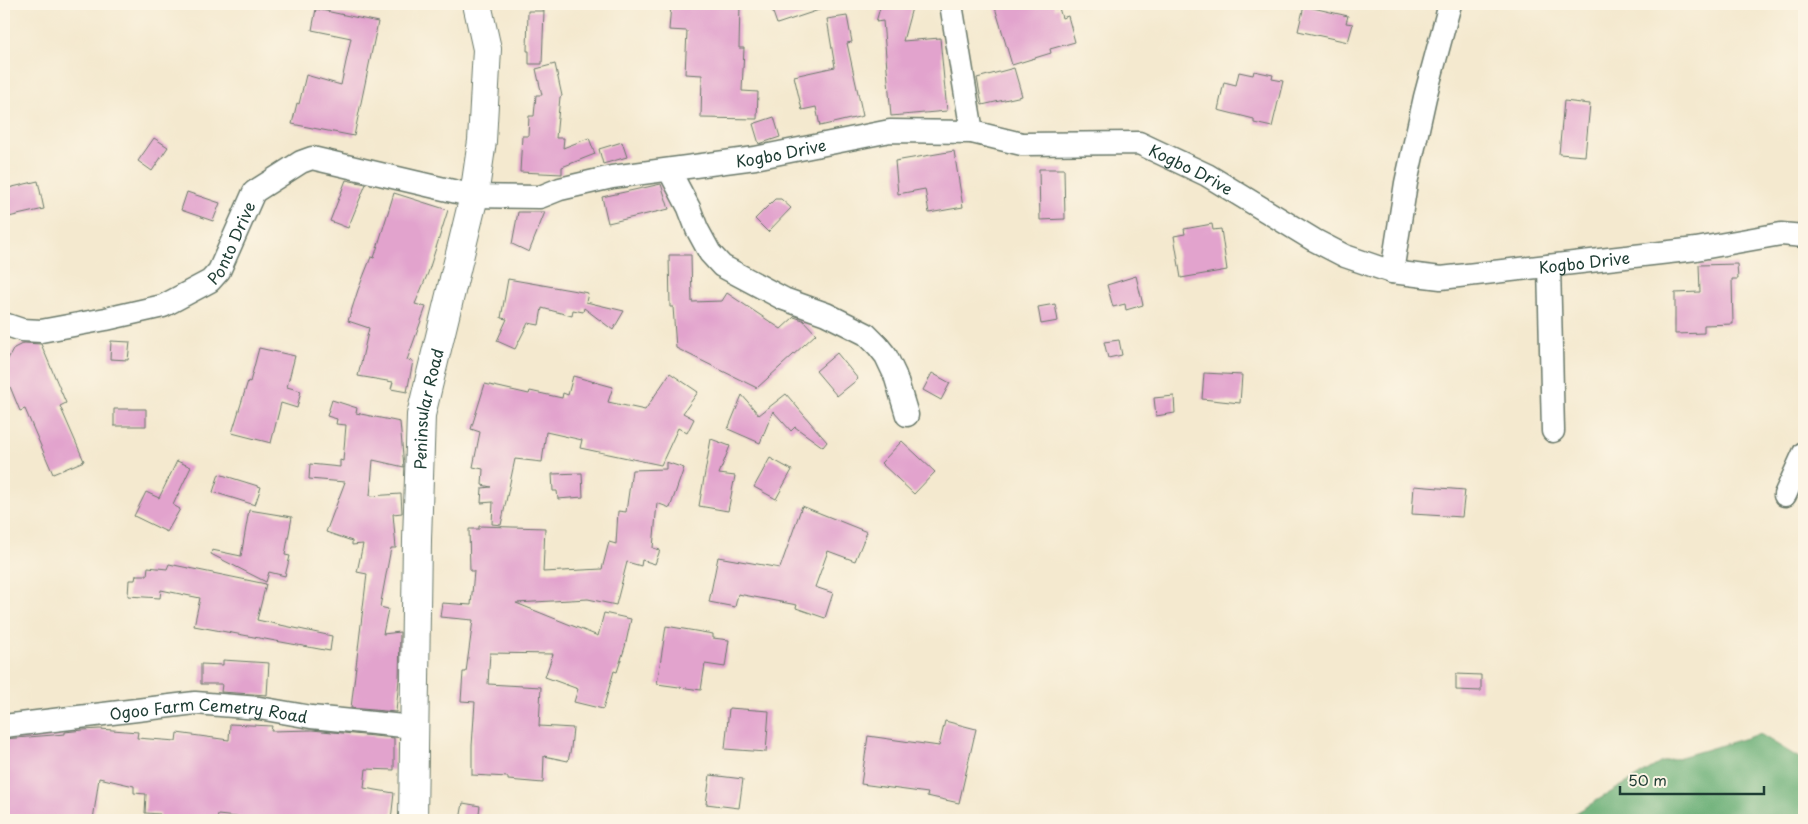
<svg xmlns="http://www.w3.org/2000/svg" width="1808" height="824" viewBox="0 0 1808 824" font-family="'Playpen Sans',sans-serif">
<rect width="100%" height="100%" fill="#fcf5e5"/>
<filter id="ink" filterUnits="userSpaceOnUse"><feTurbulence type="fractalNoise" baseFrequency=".02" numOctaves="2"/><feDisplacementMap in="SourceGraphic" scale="10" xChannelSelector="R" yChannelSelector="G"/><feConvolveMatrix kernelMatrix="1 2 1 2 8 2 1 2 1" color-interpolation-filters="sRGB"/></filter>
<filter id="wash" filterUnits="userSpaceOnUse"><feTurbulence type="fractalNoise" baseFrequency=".0096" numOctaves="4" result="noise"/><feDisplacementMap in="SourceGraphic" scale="20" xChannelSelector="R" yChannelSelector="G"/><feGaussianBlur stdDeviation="1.12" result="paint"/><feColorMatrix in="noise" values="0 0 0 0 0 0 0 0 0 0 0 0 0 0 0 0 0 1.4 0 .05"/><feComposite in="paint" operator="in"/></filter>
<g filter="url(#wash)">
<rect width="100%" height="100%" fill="#f4e9cf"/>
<path fill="#67ae74" stroke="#437654" d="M 1760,734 L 1804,761 L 1804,820 L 1564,820 L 1660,763 Z"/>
<g id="blocks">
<path fill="#e2a3cd" d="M 671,4 L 740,4 L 739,48 L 744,48 L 742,91 L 758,92 L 757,119 L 701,118 L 702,75 L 685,74 L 687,31 L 669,30 Z
M 770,4 L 828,4 L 828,7 L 777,24 Z
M 881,4 L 913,4 L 903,41 L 940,38 L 947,111 L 891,116 L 883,21 L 876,22 Z
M 994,4 L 1054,4 L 1055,9 L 1059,8 L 1062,18 L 1068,16 L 1075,42 L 1050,49 L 1051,53 L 1012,65 Z
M 1304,6 L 1348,16 L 1346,23 L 1353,24 L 1348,42 L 1298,31 Z
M 316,9 L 378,22 L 354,136 L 292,124 L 297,103 L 299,104 L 306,75 L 341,85 L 351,38 L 312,30 Z
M 528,11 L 544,11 L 542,64 L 529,64 L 529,51 L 527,51 Z
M 847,16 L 852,42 L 847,43 L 863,116 L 820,126 L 816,107 L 802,110 L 794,76 L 835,67 L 827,19 Z
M 555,64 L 562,96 L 560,97 L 556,138 L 564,138 L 563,148 L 589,138 L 595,154 L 562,167 L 562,174 L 520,172 L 522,136 L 528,136 L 529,116 L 534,116 L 536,95 L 542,95 L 536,69 Z
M 1014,68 L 1022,96 L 982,105 L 977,78 Z
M 1254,71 L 1273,75 L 1272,79 L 1283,81 L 1272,127 L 1254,123 L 1254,119 L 1218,110 L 1224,82 L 1236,85 L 1239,72 L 1253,75 Z
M 1564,101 L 1590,104 L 1585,156 L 1559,154 Z
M 774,117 L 780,137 L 759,144 L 753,124 Z
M 154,138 L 168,147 L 152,171 L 138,161 Z
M 622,142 L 627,157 L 603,164 L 599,149 Z
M 954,151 L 963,207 L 929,213 L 925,189 L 898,194 L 895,161 Z
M 1039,169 L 1064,169 L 1065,219 L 1040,220 Z
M 346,180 L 366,184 L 348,228 L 330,221 Z
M 38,181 L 44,209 L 4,218 L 4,189 Z
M 661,184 L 669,209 L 608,223 L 602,197 Z
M 187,192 L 220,203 L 213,221 L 181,210 Z
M 394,193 L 448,210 L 428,273 L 415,304 L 426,307 L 407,360 L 413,361 L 407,392 L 391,389 L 393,382 L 358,376 L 369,328 L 348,321 L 358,290 L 371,257 L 374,258 Z
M 775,199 L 781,199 L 791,208 L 768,232 L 755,219 Z
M 518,212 L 545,212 L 529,252 L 512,244 Z
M 1212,224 L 1213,230 L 1221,229 L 1227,270 L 1181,278 L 1174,236 L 1185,234 L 1184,229 Z
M 669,255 L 691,255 L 692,302 L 722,301 L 727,293 L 781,329 L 794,317 L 803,320 L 816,334 L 757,388 L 676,348 L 673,307 L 670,307 Z
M 1737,264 L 1738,279 L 1732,279 L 1733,324 L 1704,325 L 1704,333 L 1675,334 L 1675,293 L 1700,292 L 1699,265 Z
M 1136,276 L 1143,305 L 1126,310 L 1125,304 L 1113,307 L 1107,285 Z
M 508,279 L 588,293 L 586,302 L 624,311 L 613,330 L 584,308 L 583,312 L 573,310 L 572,316 L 542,308 L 539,325 L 528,323 L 515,349 L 497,341 L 507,319 L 501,318 Z
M 1055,304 L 1058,321 L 1041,324 L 1038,307 Z
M 1119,340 L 1122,355 L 1108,358 L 1104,342 Z
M 111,341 L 130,342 L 128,360 L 110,359 Z
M 24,343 L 41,344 L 66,403 L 60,406 L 84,461 L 53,474 L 25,409 L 20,411 L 4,372 L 4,366 L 14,348 Z
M 259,348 L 295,356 L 287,387 L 301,391 L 297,408 L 281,403 L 271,443 L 232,433 L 248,381 L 250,382 Z
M 837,353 L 858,379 L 837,396 L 816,371 Z
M 670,373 L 698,392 L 683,413 L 694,419 L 687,433 L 678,428 L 661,465 L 580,448 L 582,440 L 546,432 L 542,462 L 515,459 L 501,525 L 492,524 L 493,502 L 481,503 L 482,488 L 491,487 L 482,485 L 483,469 L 473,467 L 480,432 L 471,429 L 485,384 L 529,394 L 530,391 L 562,398 L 563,393 L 568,395 L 573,376 L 613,387 L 608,402 L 645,410 Z
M 932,373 L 950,383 L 941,400 L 923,390 Z
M 1204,373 L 1242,375 L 1240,403 L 1202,399 Z
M 786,394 L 827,442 L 823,447 L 795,427 L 791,431 L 773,411 L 760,443 L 728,429 L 742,395 L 759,415 Z
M 1174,396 L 1175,413 L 1156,416 L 1154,398 Z
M 332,400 L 357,408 L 356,413 L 400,422 L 404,467 L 373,460 L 370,496 L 401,494 L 402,513 L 393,514 L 396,548 L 391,548 L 380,607 L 388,609 L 383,634 L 400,632 L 399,679 L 396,712 L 351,708 L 367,574 L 357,572 L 363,544 L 352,545 L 352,541 L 326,532 L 345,482 L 309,479 L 310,464 L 340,467 L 340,460 L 343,461 L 346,425 L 336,424 L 337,419 L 327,416 Z
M 114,409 L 146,409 L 146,426 L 114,426 Z
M 711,439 L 730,446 L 719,474 L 735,476 L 728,511 L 699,506 Z
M 902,441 L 935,472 L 914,494 L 881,463 Z
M 770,458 L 792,470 L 776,499 L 754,487 Z
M 177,461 L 191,467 L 173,505 L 180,509 L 167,532 L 134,516 L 146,492 L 159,498 Z
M 666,462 L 684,468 L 670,508 L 657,503 L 653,548 L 660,550 L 655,564 L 642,560 L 641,566 L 627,562 L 616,605 L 588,599 L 516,603 L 598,636 L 604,613 L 631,619 L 625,647 L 617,672 L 614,671 L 603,709 L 574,702 L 578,689 L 545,677 L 553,654 L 490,653 L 488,684 L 541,687 L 539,726 L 573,728 L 571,748 L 568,761 L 544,756 L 543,783 L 508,780 L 508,777 L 472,775 L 472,746 L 475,702 L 461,701 L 463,672 L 466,672 L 473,620 L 440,617 L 442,603 L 471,605 L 474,571 L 470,571 L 469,529 L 479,529 L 479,526 L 545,528 L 543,572 L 602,569 L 609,542 L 616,544 L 618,511 L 626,512 L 632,470 L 666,469 Z
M 582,473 L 583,497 L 558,499 L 557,491 L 553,491 L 552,474 Z
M 219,474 L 261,487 L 255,505 L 213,492 Z
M 1414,486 L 1465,490 L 1462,517 L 1412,514 Z
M 802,506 L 867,532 L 855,561 L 828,551 L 815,587 L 833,593 L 825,618 L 796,608 L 797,605 L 738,594 L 735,607 L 709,602 L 718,557 L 780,568 Z
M 249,510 L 292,517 L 285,555 L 290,556 L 285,576 L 269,572 L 266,582 L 211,554 L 212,550 L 241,556 Z
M 169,564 L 266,584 L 257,620 L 332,636 L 330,651 L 194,626 L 200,598 L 161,590 L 160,598 L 128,596 L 129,580 L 135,580 L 136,575 L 147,575 L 148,567 L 167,569 Z
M 666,626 L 713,634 L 713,638 L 729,640 L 725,667 L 705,664 L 701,690 L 657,684 Z
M 223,660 L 269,663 L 267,695 L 221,692 L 222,684 L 201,684 L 201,664 L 223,665 Z
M 1456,674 L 1481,675 L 1481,691 L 1456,690 Z
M 729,708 L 769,711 L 766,752 L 725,749 Z
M 945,721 L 976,729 L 959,803 L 927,796 L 928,793 L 861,784 L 868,736 L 939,746 Z
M 230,724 L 272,726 L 271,731 L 312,730 L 394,738 L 394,770 L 366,769 L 364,788 L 394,793 L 391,820 L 293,820 L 293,818 L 254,819 L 218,815 L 217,820 L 159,820 L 160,814 L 145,813 L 146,794 L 134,793 L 134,786 L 99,778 L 93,820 L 4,820 L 4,739 L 65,734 L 65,732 L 83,730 L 100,729 L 138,732 L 137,738 L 176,741 L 177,733 L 229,740 Z
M 710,775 L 743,779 L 739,808 L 706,804 Z
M 463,803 L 480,806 L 478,820 L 460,820 Z"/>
</g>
</g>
<g filter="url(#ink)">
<use href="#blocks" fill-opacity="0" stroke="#6a796a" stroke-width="1"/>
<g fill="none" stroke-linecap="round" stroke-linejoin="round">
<g stroke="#6a796a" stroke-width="25">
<g id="street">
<path d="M 951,4 L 972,132"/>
<path d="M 669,170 L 689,208 L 697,229 L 710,253 L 722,266 L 784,299 L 826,314 L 866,334 L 878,346 L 886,356 L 895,375 L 907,415"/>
<path d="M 1549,266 L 1553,431"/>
<path d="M 1392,272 L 1406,183 L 1425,97 L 1450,4"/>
<path id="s1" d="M 4,324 L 22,330 L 41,331 L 106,319 L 163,306 L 210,281 L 219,271 L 254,192 L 301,162 L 312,158 L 474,196 L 540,197 L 560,189 L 612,177 L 755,158 L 890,131 L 972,132 L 1022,144 L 1139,143 L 1207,175 L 1314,240 L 1345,256 L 1392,272 L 1441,278 L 1696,249 L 1781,234 L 1804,236"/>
<path d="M 1785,495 L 1804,453"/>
<path id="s2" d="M 4,726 L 195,703 L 259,708 L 311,717 L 414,727"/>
</g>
</g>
<g stroke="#6a796a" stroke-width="30">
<g id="primary">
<path id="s3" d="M 413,820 L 417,540 L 421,415 L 474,196 L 482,141 L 487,49 L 477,4"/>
</g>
</g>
<use href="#street" stroke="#fff" stroke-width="22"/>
<use href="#primary" stroke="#fff" stroke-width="28"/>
</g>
</g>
<g text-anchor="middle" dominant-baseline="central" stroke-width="4" stroke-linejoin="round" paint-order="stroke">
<g font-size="16" fill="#1f3d34" stroke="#fcf5e5">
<text stroke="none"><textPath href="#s1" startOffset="861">Kogbo Drive</textPath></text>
<text stroke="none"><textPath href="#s1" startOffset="1281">Kogbo Drive</textPath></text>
<text stroke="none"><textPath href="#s1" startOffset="260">Ponto Drive</textPath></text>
<text stroke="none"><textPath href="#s1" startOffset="1701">Kogbo Drive</textPath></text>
<text stroke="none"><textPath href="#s3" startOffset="412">Peninsular Road</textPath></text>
<text stroke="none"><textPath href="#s2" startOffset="206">Ogoo Farm Cemetry Road</textPath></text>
</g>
</g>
<rect width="1808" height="824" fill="none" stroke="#fcf5e5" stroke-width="20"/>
<path d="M1620 786v8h144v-8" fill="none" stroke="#1f3d34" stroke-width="2.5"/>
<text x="1628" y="786" font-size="15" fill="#1f3d34" stroke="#fcf5e5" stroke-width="4" paint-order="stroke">50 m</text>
</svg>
